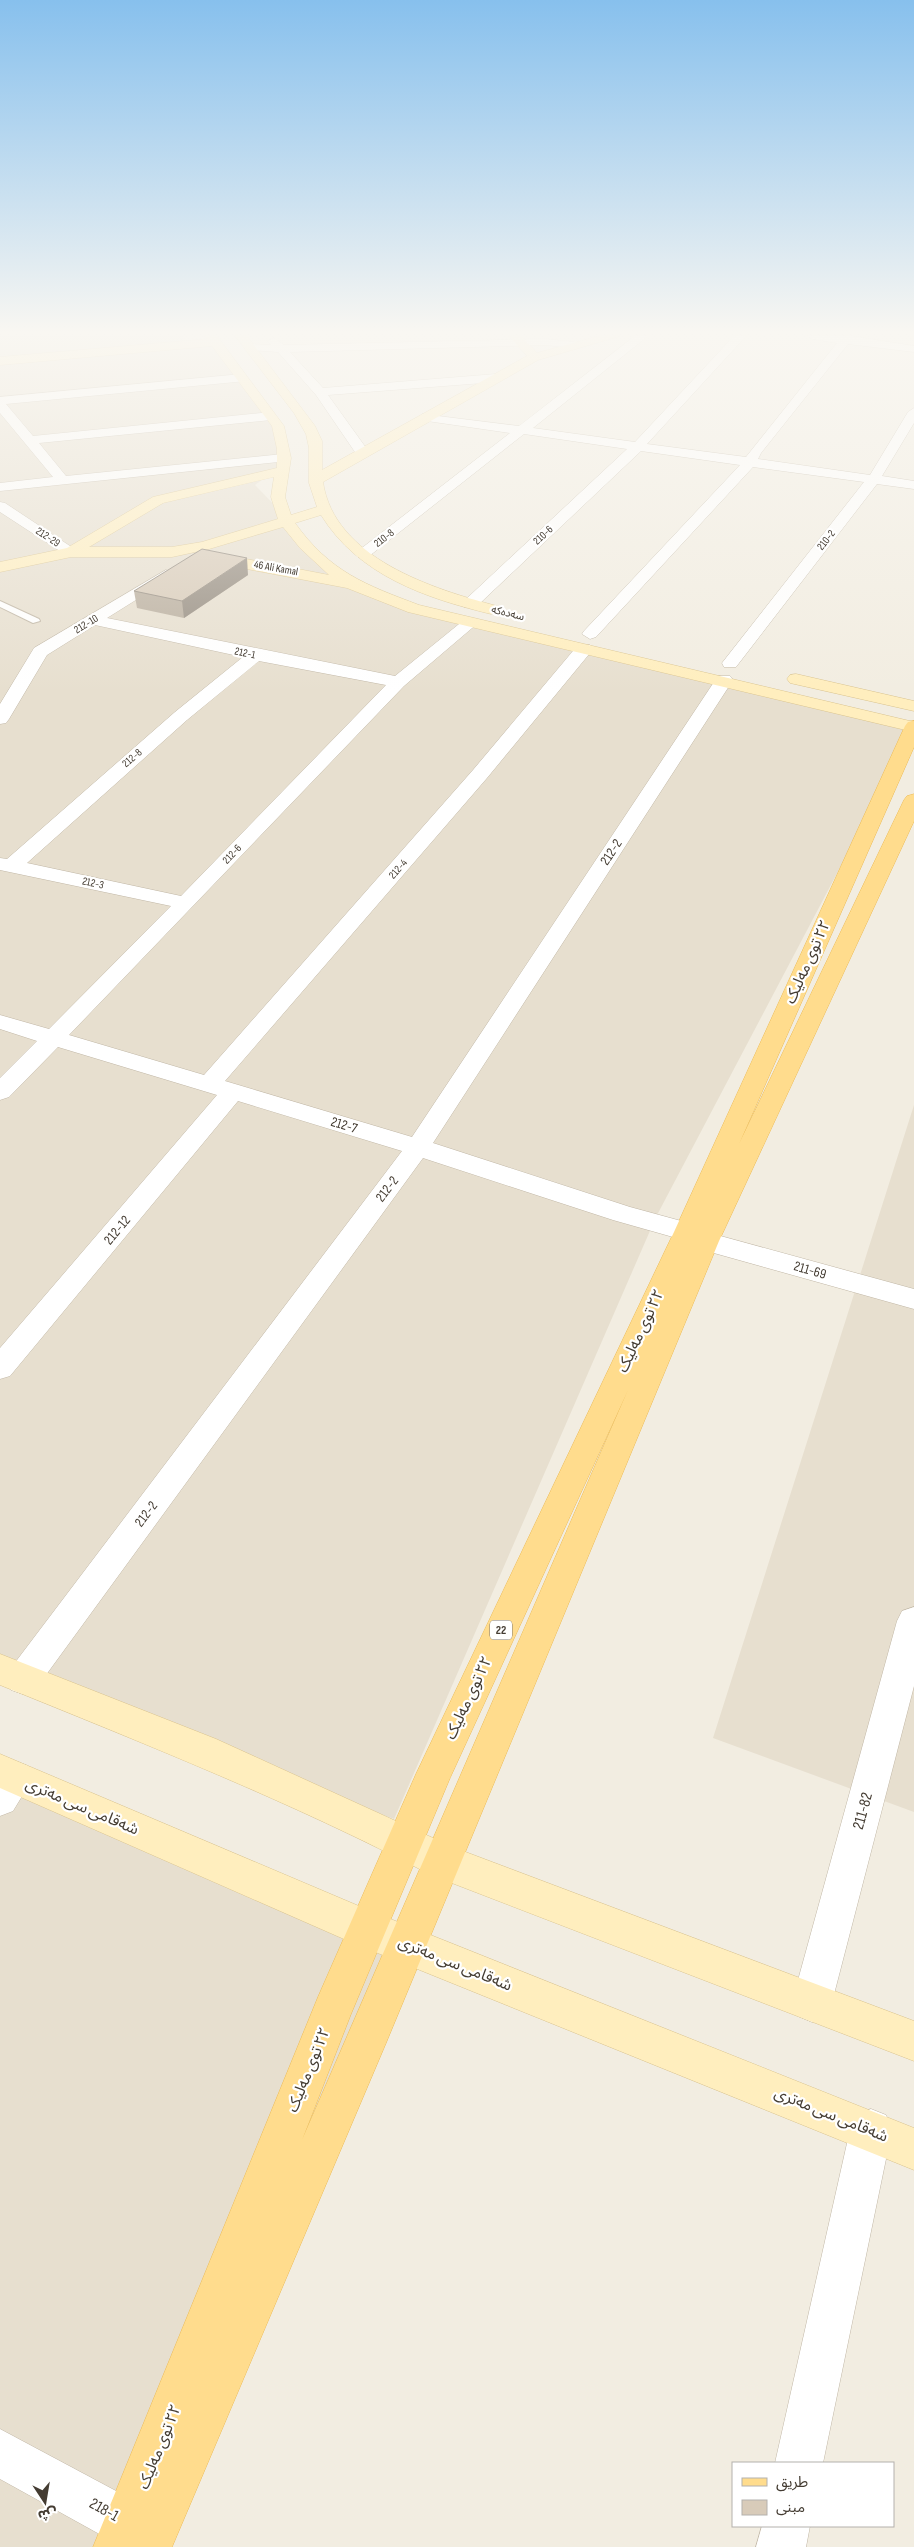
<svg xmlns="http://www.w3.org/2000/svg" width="914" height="2547" viewBox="0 0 914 2547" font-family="'Sofia Sans Condensed','Noto Sans Arabic',sans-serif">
<rect width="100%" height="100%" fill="#f2ede1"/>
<path fill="#e7dfcf" d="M 0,336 L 182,336 L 188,345 L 216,342 L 271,416 L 284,464 L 255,485 L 350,583 L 464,620 L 913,729 L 656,1217 L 394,1819 L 0,1669 Z
M 914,1105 L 914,1812 L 713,1738 Z
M 0,1768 L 419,1952 L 117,2547 L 0,2547 Z"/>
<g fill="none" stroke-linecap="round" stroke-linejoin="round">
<g stroke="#c1b7a6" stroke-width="2">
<path id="lane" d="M 0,601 L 39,619 L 40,621 L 33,623 L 0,607 Z"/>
</g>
<g stroke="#c1b7a6" stroke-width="1">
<path id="street" d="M 635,336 L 648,336 L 533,428 L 635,442 L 734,336 L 746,336 L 647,444 L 746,457 L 837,343 L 813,339 L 807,336 L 852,336 L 914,346 L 914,352 L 848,344 L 761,453 L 758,459 L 870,475 L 908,412 L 914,408 L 914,423 L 882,476 L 914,481 L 914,489 L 877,484 L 736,667 L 724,667 L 722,663 L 864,482 L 753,467 L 596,637 L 590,639 L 582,634 L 584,631 L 740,465 L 641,451 L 476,607 L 464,607 L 462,604 L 464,601 L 627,449 L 524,434 L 368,557 L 358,557 L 355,554 L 358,551 L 510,433 L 427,421 L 421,417 L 422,414 L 519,426 Z
M 274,338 L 284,345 L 545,339 L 574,342 L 580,345 L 574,348 L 545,345 L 290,352 L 323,388 L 496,374 L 502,378 L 496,382 L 328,395 L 369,452 L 362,456 L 357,455 L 316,395 L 278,352 L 249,350 L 243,347 L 249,344 L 271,345 L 268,341 Z
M 242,374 L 246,375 L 246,381 L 6,404 L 33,436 L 271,412 L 277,416 L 271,420 L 39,443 L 66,476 L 283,454 L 290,458 L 288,461 L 0,491 L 0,483 L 53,477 L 0,413 L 0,397 Z
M 0,502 L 5,503 L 79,552 L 76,555 L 66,555 L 0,512 Z
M 166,570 L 171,572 L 174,575 L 171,578 L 107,618 L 395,676 L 464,620 L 476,620 L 478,623 L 404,686 L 69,1035 L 204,1075 L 473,770 L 578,645 L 590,645 L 592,649 L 590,653 L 487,778 L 225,1081 L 412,1137 L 718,676 L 730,676 L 733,680 L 433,1143 L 630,1207 L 696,1225 L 699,1234 L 706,1232 L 914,1289 L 914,1309 L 696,1248 L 694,1239 L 687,1241 L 613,1220 L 423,1158 L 35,1690 L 23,1694 L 11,1690 L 6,1679 L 11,1668 L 402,1151 L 238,1101 L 10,1376 L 0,1379 L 0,1348 L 217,1095 L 58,1047 L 9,1097 L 0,1100 L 0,1078 L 37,1041 L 0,1029 L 0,1015 L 49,1029 L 171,906 L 0,870 L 0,858 L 7,859 L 175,712 L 243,657 L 95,625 L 47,655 L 9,719 L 6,723 L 0,724 L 0,704 L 34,648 ZM 259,661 L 386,685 L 181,896 L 27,863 L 187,720 Z
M 914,1607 L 914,1686 L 832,2002 L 826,2016 L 812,2022 L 798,2016 L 792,2002 L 897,1621 L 902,1611 Z
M 15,1761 L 28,1766 L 33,1778 L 13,1811 L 0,1816 L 0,1769 Z
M 871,2109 L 886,2115 L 892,2130 L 823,2463 L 775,2463 L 850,2130 L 856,2115 Z
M 0,2429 L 146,2507 L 154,2524 L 146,2541 C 132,2547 126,2547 112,2541 L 0,2479 Z
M 762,2526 L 810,2526 L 806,2547 L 756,2547 Z"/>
</g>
<g stroke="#d9c38f" stroke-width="1">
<path id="secondary" d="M 205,336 L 217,336 L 220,340 L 284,426 L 291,458 L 285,497 L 291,515 L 317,507 L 309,483 L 309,448 L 306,434 L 294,413 L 235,336 L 247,336 L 315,426 L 322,441 L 322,470 L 527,356 L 509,336 L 521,336 L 537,353 L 599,336 L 620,336 L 538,360 L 323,482 C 334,558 433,589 497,606 L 499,609 L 497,612 L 491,614 C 425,598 358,575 321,515 L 295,523 C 330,572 366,585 419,605 L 914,722 L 914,732 L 408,612 L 347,588 L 210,562 L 202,557 L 210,552 L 329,575 L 300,548 L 283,527 L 209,549 L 172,557 L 71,557 L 0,572 L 0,562 L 67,548 L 153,497 L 277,468 L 277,449 L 272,426 L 212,346 L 0,365 L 0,357 L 208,339 ZM 274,477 L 271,497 L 278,519 L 202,542 L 172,547 L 89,547 L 163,503 Z
M 796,674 L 914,701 L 914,711 L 790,683 L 787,679 L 790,675 Z
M 0,1654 L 216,1739 L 455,1848 L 914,2021 L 914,2061 L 431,1875 C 292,1802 145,1744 0,1685 Z
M 0,1754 L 373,1912 L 914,2128 L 914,2170 L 353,1943 L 0,1788 Z"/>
</g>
<g stroke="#ecbb56" stroke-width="1">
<path id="primary" d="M 914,721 L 914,747 L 739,1144 L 904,800 L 907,796 L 914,794 L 914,821 L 719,1241 L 386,2043 L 172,2547 L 93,2547 L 318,1997 L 416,1774 L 674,1232 L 905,726 L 908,722 ZM 628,1390 L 302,2140 L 351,2014 L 450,1778 Z"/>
</g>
<use href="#lane" fill="#fff" fill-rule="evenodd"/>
<use href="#street" fill="#fff" fill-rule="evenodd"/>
<use href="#secondary" fill="#ffeebe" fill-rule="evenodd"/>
<use href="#primary" fill="#ffdc8d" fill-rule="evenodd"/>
</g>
<path fill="#baaf9f" d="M 248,575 L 184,618 L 137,608 L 134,591 Z"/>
<path fill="#978e82" d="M 247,558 L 248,575 L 184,618 L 182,601 Z"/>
<path fill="#d8cbb9" stroke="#978e82" d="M 202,549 L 247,558 L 182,601 L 134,591 Z"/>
<linearGradient id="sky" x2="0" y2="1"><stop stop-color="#87c0ed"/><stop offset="0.48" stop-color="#f9f7f2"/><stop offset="1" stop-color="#f9f7f2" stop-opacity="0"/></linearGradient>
<rect width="914" height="693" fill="url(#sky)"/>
<g text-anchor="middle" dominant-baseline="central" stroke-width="4.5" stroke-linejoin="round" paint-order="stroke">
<g font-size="11" fill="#443c32" stroke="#fff">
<text transform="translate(543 535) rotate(-43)">210-6</text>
<text transform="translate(48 537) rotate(33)">212-29</text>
<text transform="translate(384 538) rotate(-38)">210-8</text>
<text transform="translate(826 540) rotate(-52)">210-2</text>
<text transform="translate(276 568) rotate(10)">46 Ali Kamal</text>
<text transform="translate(508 613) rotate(14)">سەدەکە</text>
<text transform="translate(86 624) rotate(-31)">212-10</text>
<text transform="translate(245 653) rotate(12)">212-1</text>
<text transform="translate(132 758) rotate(-41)">212-8</text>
<text transform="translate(232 854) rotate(-47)">212-6</text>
<text transform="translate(398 869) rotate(-49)">212-4</text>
<text transform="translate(93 883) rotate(12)">212-3</text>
</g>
<rect fill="#fff" stroke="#7c7670" stroke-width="1" x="490" y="1620.5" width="22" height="19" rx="4"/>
<g font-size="12" font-weight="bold" fill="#443c32">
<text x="501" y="1630">22</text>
</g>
<g font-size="14" fill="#443c32" stroke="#fff">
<text transform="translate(611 852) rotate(-57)">212-2</text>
<text transform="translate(344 1125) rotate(17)">212-7</text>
<text transform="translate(387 1189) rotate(-53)">212-2</text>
<text transform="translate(117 1230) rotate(-50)">212-12</text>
<text transform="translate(810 1270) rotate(16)">211-69</text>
<text transform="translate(146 1514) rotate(-53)">212-2</text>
</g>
<g font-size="16" fill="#443c32" stroke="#fff">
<text transform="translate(808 962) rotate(-66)">٢٢ توی مەلیک</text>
<text transform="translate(641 1331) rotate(-65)">٢٢ توی مەلیک</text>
<text transform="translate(469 1698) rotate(-65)">٢٢ توی مەلیک</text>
<text transform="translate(82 1807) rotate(23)">شەقامی سی مەتری</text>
<text transform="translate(863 1811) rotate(-75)">211-82</text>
<text transform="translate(455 1964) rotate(22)">شەقامی سی مەتری</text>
<text transform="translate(309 2070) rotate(-68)">٢٢ توی مەلیک</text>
<text transform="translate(831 2115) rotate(22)">شەقامی سی مەتری</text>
<text transform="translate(160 2447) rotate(-68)">٢٢ توی مەلیک</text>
<text transform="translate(104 2510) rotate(29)">218-1</text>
</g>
</g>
<rect x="732" y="2462" width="162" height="65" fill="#ffffff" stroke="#b4b1ad"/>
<rect x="742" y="2478" width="25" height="8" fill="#ffdc8d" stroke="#b4b1ad"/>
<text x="776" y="2487" font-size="15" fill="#443c32">طريق</text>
<rect x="742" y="2500" width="25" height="15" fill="#d8cbb9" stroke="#b4b1ad"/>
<text x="776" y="2512" font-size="15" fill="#443c32">مبنى</text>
<g transform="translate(45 2502) rotate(168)" stroke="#ffffff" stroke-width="4" paint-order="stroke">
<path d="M0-4L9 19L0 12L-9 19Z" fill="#443c32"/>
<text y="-8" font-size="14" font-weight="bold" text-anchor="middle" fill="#443c32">ش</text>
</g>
</svg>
